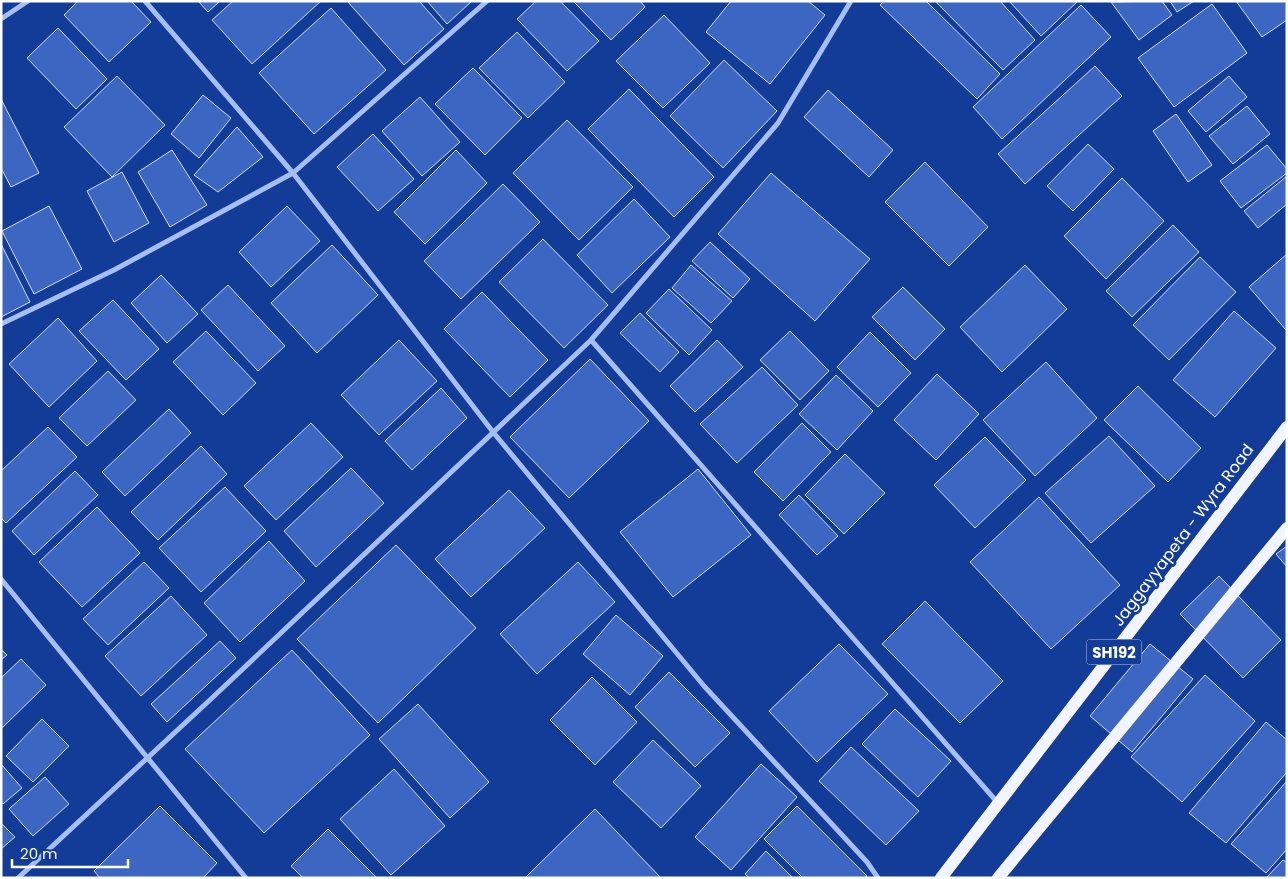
<svg xmlns="http://www.w3.org/2000/svg" width="1288" height="879" viewBox="0 0 1288 879" font-family="Poppins,sans-serif">
<rect width="100%" height="100%" fill="#133c99"/>
<path fill="#3c66c1" stroke="#ceddfd" d="M 78,1 L 131,1 L 151,22 L 109,62 L 64,15 Z
M 198,1 L 220,1 L 208,12 Z
M 233,1 L 321,1 L 252,64 L 212,20 Z
M 347,1 L 419,1 L 444,29 L 404,65 Z
M 427,1 L 472,1 L 447,24 Z
M 536,1 L 560,1 L 599,41 L 567,71 L 517,19 Z
M 573,1 L 640,1 L 645,7 L 611,40 Z
M 731,1 L 808,1 L 825,15 L 770,84 L 706,32 Z
M 884,1 L 926,1 L 1000,74 L 977,99 L 880,5 Z
M 935,1 L 1000,1 L 1035,40 L 1003,70 Z
M 1009,1 L 1078,1 L 1041,36 Z
M 1162,1 L 1172,15 L 1139,40 L 1111,2 Z
M 1170,1 L 1194,1 L 1177,12 Z
M 1236,1 L 1287,1 L 1287,20 L 1262,37 Z
M 1212,4 L 1247,53 L 1174,107 L 1138,58 Z
M 1081,5 L 1111,37 L 1002,139 L 973,107 Z
M 331,8 L 386,70 L 314,134 L 259,73 Z
M 664,15 L 710,63 L 663,108 L 616,61 Z
M 58,28 L 107,79 L 76,109 L 27,58 Z
M 517,32 L 565,82 L 528,118 L 479,68 Z
M 724,60 L 777,111 L 723,168 L 670,116 Z
M 1095,66 L 1122,96 L 1025,184 L 998,154 Z
M 473,68 L 522,118 L 485,155 L 435,104 Z
M 117,76 L 165,125 L 112,177 L 64,127 Z
M 1229,76 L 1247,97 L 1206,132 L 1188,111 Z
M 629,89 L 714,177 L 674,217 L 588,129 Z
M 828,90 L 893,150 L 869,177 L 804,117 Z
M 203,95 L 231,118 L 199,158 L 171,134 Z
M 420,97 L 460,142 L 422,176 L 382,131 Z
M 1,99 L 39,173 L 11,187 L 1,168 Z
M 1247,106 L 1270,134 L 1233,164 L 1209,136 Z
M 1176,114 L 1212,165 L 1188,182 L 1153,131 Z
M 567,120 L 633,187 L 579,240 L 513,173 Z
M 237,127 L 263,157 L 218,192 L 194,175 Z
M 373,134 L 414,179 L 378,211 L 337,167 Z
M 1088,144 L 1114,169 L 1073,211 L 1047,186 Z
M 1267,145 L 1287,169 L 1287,173 L 1241,208 L 1220,181 Z
M 172,150 L 207,205 L 170,227 L 138,172 Z
M 456,150 L 487,183 L 425,244 L 394,212 Z
M 925,162 L 988,227 L 949,266 L 885,202 Z
M 122,172 L 149,223 L 114,242 L 87,191 Z
M 771,173 L 870,259 L 815,321 L 718,234 Z
M 1287,176 L 1287,204 L 1258,228 L 1244,211 Z
M 1122,178 L 1164,221 L 1106,279 L 1064,236 Z
M 503,184 L 540,222 L 461,299 L 424,261 Z
M 634,199 L 670,237 L 612,293 L 577,255 Z
M 49,206 L 82,269 L 34,294 L 2,231 Z
M 287,206 L 320,241 L 271,287 L 239,252 Z
M 1173,225 L 1199,252 L 1132,317 L 1106,291 Z
M 543,239 L 608,305 L 564,348 L 499,282 Z
M 710,242 L 750,279 L 733,298 L 692,261 Z
M 1,244 L 30,302 L 1,317 Z
M 332,245 L 378,295 L 317,353 L 271,303 Z
M 1287,254 L 1287,330 L 1286,330 L 1249,287 Z
M 1200,257 L 1236,292 L 1169,360 L 1133,325 Z
M 691,265 L 732,301 L 711,323 L 672,288 Z
M 1025,265 L 1067,309 L 1002,372 L 960,327 Z
M 161,275 L 198,314 L 167,343 L 131,303 Z
M 228,285 L 285,346 L 258,371 L 201,310 Z
M 903,287 L 945,329 L 915,360 L 872,317 Z
M 669,289 L 712,330 L 689,355 L 646,313 Z
M 482,292 L 548,360 L 510,397 L 444,329 Z
M 113,300 L 159,349 L 126,380 L 79,331 Z
M 1234,311 L 1276,348 L 1215,417 L 1173,380 Z
M 640,313 L 679,352 L 660,372 L 620,333 Z
M 58,318 L 97,361 L 49,407 L 9,364 Z
M 206,331 L 256,383 L 223,415 L 173,362 Z
M 790,331 L 829,371 L 800,400 L 760,360 Z
M 870,332 L 911,373 L 878,407 L 837,367 Z
M 399,340 L 437,381 L 379,435 L 341,395 Z
M 717,340 L 743,367 L 695,412 L 670,386 Z
M 590,359 L 649,421 L 569,498 L 510,437 Z
M 1046,362 L 1097,418 L 1035,476 L 983,420 Z
M 762,367 L 798,405 L 737,463 L 700,424 Z
M 108,371 L 136,400 L 87,446 L 59,418 Z
M 937,374 L 979,414 L 936,460 L 894,420 Z
M 836,375 L 873,411 L 837,450 L 799,414 Z
M 1138,386 L 1201,448 L 1168,482 L 1104,420 Z
M 441,388 L 467,418 L 412,470 L 385,441 Z
M 169,409 L 191,433 L 125,496 L 102,472 Z
M 311,423 L 343,457 L 276,520 L 244,486 Z
M 802,423 L 831,452 L 783,501 L 754,472 Z
M 48,427 L 77,457 L 6,523 L 1,518 L 1,471 Z
M 1109,436 L 1155,486 L 1091,543 L 1045,493 Z
M 985,437 L 1026,480 L 975,528 L 934,485 Z
M 201,446 L 227,474 L 158,540 L 131,512 Z
M 845,454 L 885,493 L 844,534 L 805,495 Z
M 351,468 L 384,503 L 316,567 L 284,531 Z
M 698,469 L 751,535 L 673,597 L 620,532 Z
M 75,471 L 98,495 L 34,555 L 12,531 Z
M 225,487 L 266,531 L 201,592 L 159,548 Z
M 509,490 L 545,528 L 471,597 L 435,559 Z
M 799,495 L 838,536 L 817,555 L 779,515 Z
M 1039,497 L 1120,585 L 1051,649 L 970,562 Z
M 97,507 L 140,553 L 82,607 L 39,562 Z
M 269,541 L 305,581 L 240,642 L 204,603 Z
M 396,545 L 476,628 L 378,723 L 297,639 Z
M 1287,546 L 1287,567 L 1276,554 Z
M 144,562 L 169,588 L 108,645 L 83,619 Z
M 578,562 L 615,602 L 537,674 L 500,634 Z
M 1219,576 L 1281,640 L 1243,678 L 1180,614 Z
M 171,596 L 207,635 L 141,696 L 105,656 Z
M 925,601 L 1003,681 L 960,723 L 882,644 Z
M 616,615 L 663,656 L 630,695 L 583,654 Z
M 220,641 L 236,658 L 167,722 L 151,704 Z
M 839,644 L 888,694 L 817,762 L 769,711 Z
M 1150,644 L 1193,679 L 1132,752 L 1090,716 Z
M 1,649 L 7,655 L 1,660 Z
M 292,650 L 370,735 L 264,833 L 185,749 Z
M 21,659 L 46,685 L 1,729 L 1,678 Z
M 669,672 L 730,733 L 695,767 L 635,707 Z
M 1205,675 L 1255,721 L 1182,802 L 1131,757 Z
M 592,677 L 637,722 L 595,765 L 550,720 Z
M 418,704 L 489,782 L 450,818 L 379,739 Z
M 895,709 L 951,761 L 918,797 L 862,744 Z
M 42,719 L 69,746 L 33,782 L 6,756 Z
M 1266,722 L 1287,740 L 1287,772 L 1226,843 L 1189,813 Z
M 653,740 L 701,786 L 661,828 L 613,782 Z
M 851,747 L 919,811 L 886,845 L 819,781 Z
M 1,764 L 22,788 L 3,804 L 1,802 Z
M 761,764 L 797,797 L 731,870 L 695,837 Z
M 394,769 L 445,826 L 391,875 L 340,819 Z
M 45,777 L 69,804 L 33,836 L 9,809 Z
M 1287,781 L 1287,849 L 1266,873 L 1231,844 Z
M 160,806 L 217,863 L 203,878 L 100,878 L 94,871 Z
M 797,806 L 867,876 L 864,878 L 803,878 L 764,839 Z
M 595,809 L 661,878 L 525,878 Z
M 1,823 L 15,837 L 1,849 Z
M 328,829 L 377,878 L 303,878 L 291,866 Z
M 766,851 L 793,878 L 749,878 L 745,874 Z
M 1283,860 L 1287,863 L 1287,878 L 1266,878 Z"/>
<g fill="none" stroke-linecap="round" stroke-linejoin="round">
<path stroke="#a6bff3" stroke-width="5" d="M 145,1 L 293,173 L 493,432 L 704,686 L 867,862 L 878,878
M 1,19 L 28,1
M 1,324 L 114,270 L 293,173 L 487,1
M 591,340 L 998,803
M 1,579 L 246,878
M 18,878 L 212,698 L 591,340 L 778,123 L 851,1"/>
<path stroke="#f2f5ff" stroke-width="12" d="M 941,878 L 1287,427
M 998,878 L 1287,528"/>
</g>
<g text-anchor="middle" dominant-baseline="central" stroke-width="5" stroke-linejoin="round" paint-order="stroke">
<rect fill="#133c99" stroke="#b8c4e0" stroke-width="1" x="1086.5" y="639.5" width="55" height="25" rx="4"/>
<g font-size="15" font-weight="bold" fill="#fff">
<text x="1114" y="652">SH192</text>
</g>
<g font-size="16" fill="#fff" stroke="#133c99">
<text transform="translate(1183 535) rotate(-53)">Jaggayyapeta - Wyra Road</text>
</g>
</g>
<rect width="1288" height="879" fill="none" stroke="#ffffff" stroke-width="5"/>
<path d="M12 859v8h116v-8" fill="none" stroke="#ffffff" stroke-width="2.5"/>
<text x="20" y="859" font-size="15" fill="#ffffff" stroke="#133c99" stroke-width="4" paint-order="stroke">20 m</text>
</svg>
